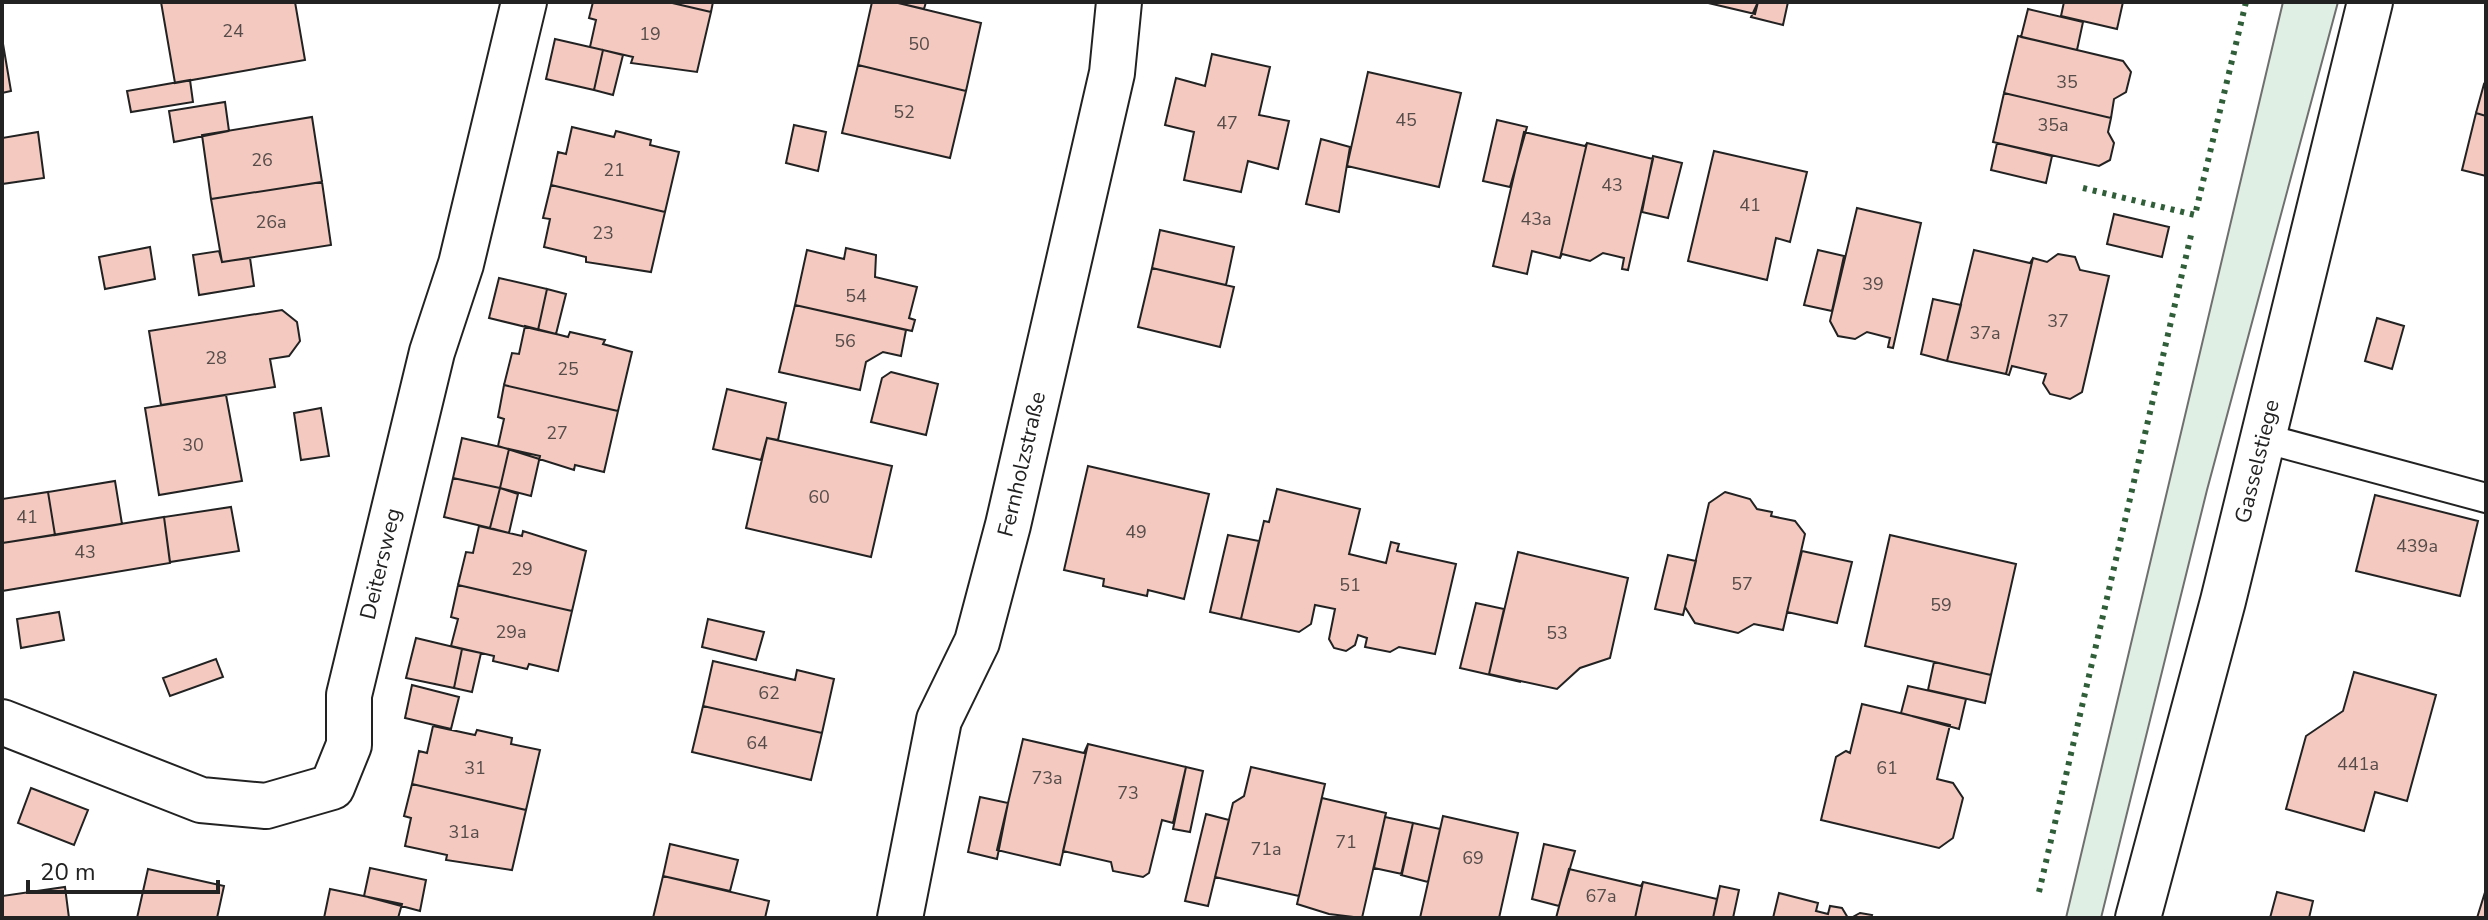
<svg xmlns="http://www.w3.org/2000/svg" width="2488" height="920" viewBox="0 0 2488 920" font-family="'Nunito Sans',sans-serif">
<rect width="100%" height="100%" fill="#fff"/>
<path fill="#e0efe3" stroke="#6f6f6f" stroke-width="2" d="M 2283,2 L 2338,2 L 2207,490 L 2101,918 L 2066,918 Z"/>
<path fill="#f3c9c0" stroke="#222" stroke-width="2" d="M 161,2 L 295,2 L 305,60 L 175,83 Z
M 593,2 L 668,2 L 711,12 L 697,72 L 631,63 L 633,57 L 590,47 L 596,20 L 589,18 Z
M 668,2 L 713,2 L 711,12 Z
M 872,2 L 894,2 L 981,23 L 966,91 L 858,65 Z
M 894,2 L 926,2 L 924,9 Z
M 1704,2 L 1758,2 L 1755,14 Z
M 1758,2 L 1788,2 L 1783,25 L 1751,17 Z
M 2064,2 L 2123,2 L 2117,29 L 2061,16 Z
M 2028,9 L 2083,22 L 2077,50 L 2021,37 Z
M 2018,36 L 2123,61 L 2131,72 L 2126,92 L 2114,99 L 2111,118 L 2004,93 Z
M 2,38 L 11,91 L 2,93 Z
M 555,39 L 603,50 L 594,90 L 546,79 Z
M 603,50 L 623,55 L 613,95 L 594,90 Z
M 1212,54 L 1270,67 L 1259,115 L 1289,121 L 1278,169 L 1248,161 L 1241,192 L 1184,180 L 1194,132 L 1165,125 L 1176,78 L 1205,86 Z
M 858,65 L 966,91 L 950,158 L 842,133 Z
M 1368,72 L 1461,93 L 1439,187 L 1347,166 Z
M 190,80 L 193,102 L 131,112 L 127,91 Z
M 2484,84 L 2486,85 L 2486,116 L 2476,113 Z
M 2004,93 L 2111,118 L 2108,132 L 2114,143 L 2110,160 L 2099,166 L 1993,142 Z
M 225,102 L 229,131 L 174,142 L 169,111 Z
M 2476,113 L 2486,116 L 2486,176 L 2462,170 Z
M 312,117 L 322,182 L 211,199 L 202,135 Z
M 1497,120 L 1527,127 L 1510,187 L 1483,181 Z
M 794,125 L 826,132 L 818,171 L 786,163 Z
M 572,127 L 614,137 L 616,131 L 651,140 L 650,145 L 679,152 L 665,212 L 551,185 L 558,152 L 566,154 Z
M 38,132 L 44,178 L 2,184 L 2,138 Z
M 1524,132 L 1585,146 L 1587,143 L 1560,258 L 1532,251 L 1527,274 L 1493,266 Z
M 1321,139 L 1350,147 L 1339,212 L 1306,204 Z
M 1587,143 L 1653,159 L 1628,270 L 1622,269 L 1624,258 L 1603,253 L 1590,261 L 1562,254 L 1560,258 Z
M 1997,143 L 2052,156 L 2046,183 L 1991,170 Z
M 1714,151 L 1807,172 L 1790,242 L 1776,238 L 1767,280 L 1688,261 Z
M 1653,156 L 1682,163 L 1668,218 L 1642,212 Z
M 322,182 L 331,245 L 222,262 L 211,199 Z
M 551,185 L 665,212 L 651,272 L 586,262 L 586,257 L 544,247 L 550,219 L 543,218 Z
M 1857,208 L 1921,223 L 1893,348 L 1888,347 L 1890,338 L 1867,332 L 1855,339 L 1838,336 L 1830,321 Z
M 2114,214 L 2169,227 L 2162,257 L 2107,244 Z
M 1160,230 L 1234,247 L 1226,285 L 1152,268 Z
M 150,247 L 155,279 L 105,289 L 99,257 Z
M 846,248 L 876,255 L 875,277 L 917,287 L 909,318 L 915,320 L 912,331 L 795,305 L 807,250 L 844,259 Z
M 1818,250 L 1844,256 L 1832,311 L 1804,305 Z
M 1974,250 L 2030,263 L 2033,258 L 2006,374 L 1947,361 Z
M 219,251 L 222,262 L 250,258 L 254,286 L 199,295 L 193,255 Z
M 2058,254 L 2075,257 L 2080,270 L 2109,276 L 2082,392 L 2070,399 L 2050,394 L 2043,383 L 2046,374 L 2012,366 L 2009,375 L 2006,374 L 2033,258 L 2047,262 Z
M 1152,268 L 1234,287 L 1220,347 L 1138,327 Z
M 499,278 L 547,289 L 538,330 L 489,318 Z
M 547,289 L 566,294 L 556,334 L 538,330 Z
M 1933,299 L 1961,305 L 1947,361 L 1921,354 Z
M 795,305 L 906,330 L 901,356 L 883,352 L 866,362 L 860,390 L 779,372 Z
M 282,310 L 297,322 L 300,341 L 289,356 L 270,359 L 275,387 L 161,405 L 149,331 Z
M 2377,318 L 2404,326 L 2392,369 L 2365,361 Z
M 525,326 L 568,337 L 570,332 L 605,340 L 603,344 L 632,352 L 618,411 L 504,385 L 512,353 L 519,354 Z
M 891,372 L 938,384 L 926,435 L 871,422 L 882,378 Z
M 504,385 L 618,411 L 604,472 L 575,465 L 574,470 L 498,446 L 504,419 L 498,417 Z
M 727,389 L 786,403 L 778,440 L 767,438 L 761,460 L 713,449 Z
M 226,395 L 242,481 L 159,495 L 145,408 Z
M 321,408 L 329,456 L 301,460 L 294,413 Z
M 462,438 L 509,449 L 500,488 L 453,478 Z
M 767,438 L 892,466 L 871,557 L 746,528 Z
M 509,449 L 540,456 L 531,496 L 500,488 Z
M 1088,466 L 1209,494 L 1184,599 L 1148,590 L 1147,596 L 1103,586 L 1104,579 L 1064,570 Z
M 453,478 L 500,488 L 490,528 L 444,517 Z
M 115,481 L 122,524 L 55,535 L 48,492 Z
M 500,488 L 518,494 L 509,533 L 490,528 Z
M 1277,489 L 1360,509 L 1349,554 L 1386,563 L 1391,542 L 1399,544 L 1397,551 L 1456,564 L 1435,654 L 1399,647 L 1390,652 L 1365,647 L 1367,638 L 1358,635 L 1355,645 L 1346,651 L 1334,648 L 1329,639 L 1335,609 L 1315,605 L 1311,624 L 1299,632 L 1241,619 L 1264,521 L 1269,522 Z
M 48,492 L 55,535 L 2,543 L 2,499 Z
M 1725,492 L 1750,499 L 1757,509 L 1772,512 L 1771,516 L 1795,521 L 1805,534 L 1783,630 L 1754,624 L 1738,633 L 1695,623 L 1685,607 L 1709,503 Z
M 2375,495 L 2478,521 L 2460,596 L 2356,571 Z
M 231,507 L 239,551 L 170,562 L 164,517 Z
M 164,517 L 170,563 L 2,591 L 2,543 Z
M 479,526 L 522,536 L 523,531 L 586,551 L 572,611 L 458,585 L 466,552 L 473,553 Z
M 1228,535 L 1259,541 L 1241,619 L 1210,612 Z
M 1890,535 L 2016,564 L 1991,675 L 1865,646 Z
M 1802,551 L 1852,562 L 1837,623 L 1787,612 Z
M 1518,552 L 1628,578 L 1610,658 L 1580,668 L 1557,689 L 1489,674 Z
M 1668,555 L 1696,561 L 1683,615 L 1655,609 Z
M 458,585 L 572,611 L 558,671 L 529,664 L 527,669 L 493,661 L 494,656 L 451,646 L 458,619 L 451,617 Z
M 1476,603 L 1504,609 L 1489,674 L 1521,682 L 1460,668 Z
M 59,612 L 64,640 L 21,648 L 17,619 Z
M 708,619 L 764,632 L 756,660 L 702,647 Z
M 416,638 L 462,649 L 454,688 L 406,678 Z
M 462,649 L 481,653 L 472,692 L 454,688 Z
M 216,659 L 223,677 L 170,696 L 163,678 Z
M 713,661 L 795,680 L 797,670 L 834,679 L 822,733 L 703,706 Z
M 1934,662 L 1991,675 L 1985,703 L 1928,690 Z
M 2354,672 L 2436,695 L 2407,801 L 2375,792 L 2364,831 L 2286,809 L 2306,736 L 2343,711 Z
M 412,685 L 459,697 L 451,729 L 405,718 Z
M 1908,686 L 1966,699 L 1959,729 L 1901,713 Z
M 1862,704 L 1950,725 L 1937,779 L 1953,783 L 1963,798 L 1953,838 L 1939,848 L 1821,820 L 1836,757 L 1846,751 L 1850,753 Z
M 703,706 L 822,733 L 811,780 L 692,752 Z
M 433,726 L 475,735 L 477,730 L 512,738 L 511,744 L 540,750 L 526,810 L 412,784 L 419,751 L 427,753 Z
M 1023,739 L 1084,753 L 1088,744 L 1060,865 L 997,850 Z
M 1088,744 L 1186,767 L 1173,823 L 1162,820 L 1149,873 L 1143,877 L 1113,871 L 1111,862 L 1063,851 Z
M 1186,767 L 1203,771 L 1190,832 L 1173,829 Z
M 1251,767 L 1325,784 L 1299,896 L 1215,877 L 1233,803 L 1244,796 Z
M 412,784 L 526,810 L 512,870 L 446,860 L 447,855 L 405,846 L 411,818 L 404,816 Z
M 31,788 L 88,810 L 74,845 L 18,823 Z
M 980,797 L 1008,803 L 997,859 L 968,852 Z
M 1322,798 L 1386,813 L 1362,918 L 1329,914 L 1297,904 Z
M 1206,814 L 1229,820 L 1208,906 L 1185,901 Z
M 1443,816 L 1518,833 L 1499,918 L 1420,918 Z
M 1385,817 L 1413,823 L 1402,874 L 1374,868 Z
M 1413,823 L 1440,829 L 1428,882 L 1401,875 Z
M 670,844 L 738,860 L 730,891 L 663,876 Z
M 1544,844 L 1575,851 L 1559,906 L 1532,899 Z
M 370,868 L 426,880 L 420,911 L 364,896 Z
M 148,869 L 224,886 L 217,918 L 137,918 Z
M 1569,869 L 1641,886 L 1643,882 L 1635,918 L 1556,918 Z
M 663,876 L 769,901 L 765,918 L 653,918 Z
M 1643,882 L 1717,899 L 1713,918 L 1635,918 Z
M 1720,886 L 1739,890 L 1733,918 L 1713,918 Z
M 65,887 L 69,918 L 2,918 L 2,896 Z
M 330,889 L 402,904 L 398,918 L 324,918 Z
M 2486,890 L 2486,918 L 2477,918 L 2486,889 Z
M 2277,892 L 2313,901 L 2309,918 L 2270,918 Z
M 1779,893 L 1818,903 L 1816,911 L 1828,914 L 1830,906 L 1842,908 L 1848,918 L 1773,918 Z
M 1860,913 L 1872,915 L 1871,918 L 1851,918 Z"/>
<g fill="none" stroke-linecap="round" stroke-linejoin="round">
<g stroke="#222" stroke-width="32">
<path id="service" d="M 2263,438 L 2486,498"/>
</g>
<g stroke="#222" stroke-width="48">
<g id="minor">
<path id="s1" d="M 2,722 L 201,800 L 266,806 L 332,787 L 349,745 L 349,695 L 432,352 L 461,264 L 524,2"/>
<path id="s2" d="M 900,918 L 939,720 L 977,642 L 1008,525 L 1112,73 L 1119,2"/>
<path id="s3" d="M 2138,918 L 2223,601 L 2370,2"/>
</g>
</g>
<use href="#service" stroke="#fff" stroke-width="28"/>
<use href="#minor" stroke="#fff" stroke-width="44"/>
<path stroke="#2f5e38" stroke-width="6" stroke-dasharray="4 6" stroke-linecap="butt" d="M 2083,188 L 2195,215 L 2246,2
M 2039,892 L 2191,235"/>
</g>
<g text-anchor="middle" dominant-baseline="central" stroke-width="6" stroke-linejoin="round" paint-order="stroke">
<g font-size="18" fill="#564c4a">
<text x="233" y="31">24</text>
<text x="650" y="34">19</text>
<text x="919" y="44">50</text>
<text x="2067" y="82">35</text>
<text x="904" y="112">52</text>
<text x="1406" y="120">45</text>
<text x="1227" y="123">47</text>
<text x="2053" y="125">35a</text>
<text x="262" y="160">26</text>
<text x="614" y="170">21</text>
<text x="1612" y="185">43</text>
<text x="1750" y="205">41</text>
<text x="1536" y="219">43a</text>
<text x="271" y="222">26a</text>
<text x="603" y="233">23</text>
<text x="1873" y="284">39</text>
<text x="856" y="296">54</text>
<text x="2058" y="321">37</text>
<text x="1985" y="333">37a</text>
<text x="845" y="341">56</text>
<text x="216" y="358">28</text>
<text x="568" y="369">25</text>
<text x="557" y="433">27</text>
<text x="193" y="445">30</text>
<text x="819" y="497">60</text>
<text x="27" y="517">41</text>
<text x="1136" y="532">49</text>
<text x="2417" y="546">439a</text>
<text x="85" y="552">43</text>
<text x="522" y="569">29</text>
<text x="1742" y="584">57</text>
<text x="1350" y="585">51</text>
<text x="1941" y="605">59</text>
<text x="511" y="632">29a</text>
<text x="1557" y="633">53</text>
<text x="769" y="693">62</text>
<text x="757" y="743">64</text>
<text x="2358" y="764">441a</text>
<text x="475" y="768">31</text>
<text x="1887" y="768">61</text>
<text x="1047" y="778">73a</text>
<text x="1128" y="793">73</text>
<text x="464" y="832">31a</text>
<text x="1346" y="842">71</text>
<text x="1266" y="849">71a</text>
<text x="1473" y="858">69</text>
<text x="1601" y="896">67a</text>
</g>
<g font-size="22" fill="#222" stroke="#fff">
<text stroke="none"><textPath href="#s3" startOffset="472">Gasselstiege</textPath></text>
<text stroke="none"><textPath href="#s2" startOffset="472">Fernholzstraße</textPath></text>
<text stroke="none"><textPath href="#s1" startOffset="578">Deitersweg</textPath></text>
</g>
</g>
<rect width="2488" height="920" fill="none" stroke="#222222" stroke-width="8"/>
<path d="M28 880v12h190v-12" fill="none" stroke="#222222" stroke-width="4"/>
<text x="40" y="880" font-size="24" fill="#222222" stroke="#ffffff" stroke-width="6" paint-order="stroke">20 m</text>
</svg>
